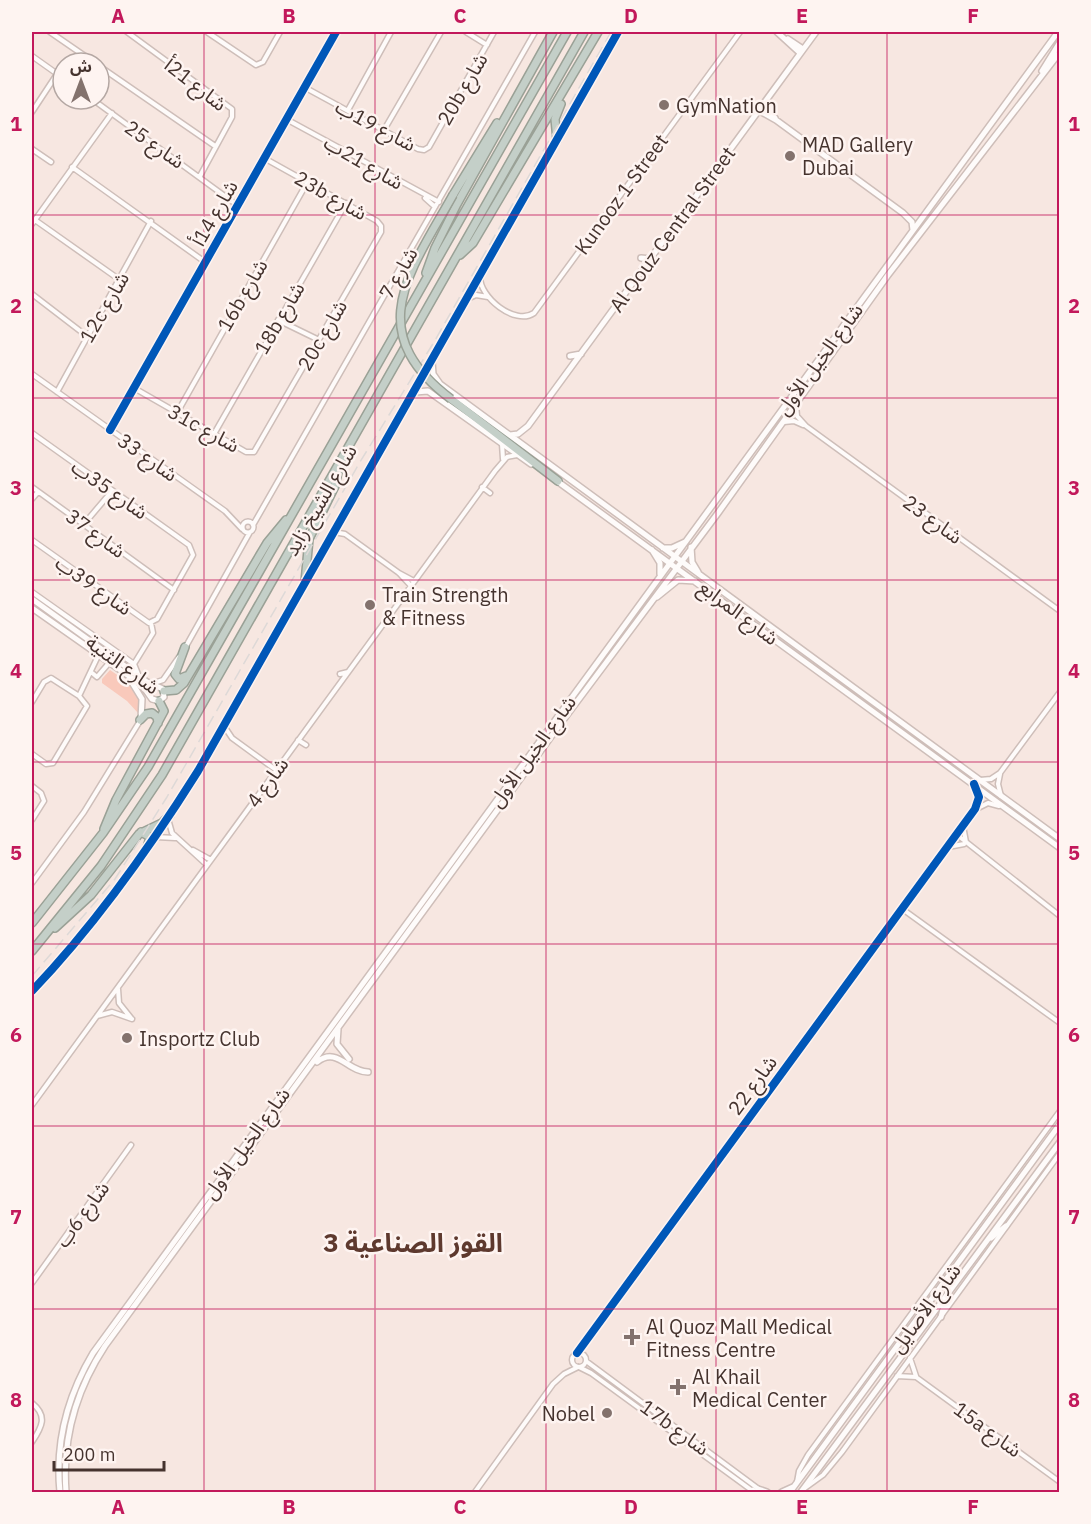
<svg xmlns="http://www.w3.org/2000/svg" width="1091" height="1524" viewBox="0 0 1091 1524" font-family="'IBM Plex Sans','Noto Sans Arabic',sans-serif">
<rect width="100%" height="100%" fill="#f7e7e1"/>
<path fill="#f9c9bb" d="M 110,670 L 129,683 L 140,698 L 138,713 L 127,701 L 102,683 L 102,679 Z"/>
<g fill="none" stroke-linecap="round" stroke-linejoin="round">
<g stroke="#cebeb9" stroke-width="7">
<path id="street" d="M 50,32 L 95,63
M 127,32 L 232,109 L 232,117 L 200,176
M 207,32 L 256,65 L 263,62 L 280,32
M 466,32 L 487,45
M 32,56 L 63,78
M 99,66 L 215,146
M 304,87 L 418,149 L 424,150 L 429,147 L 494,32
M 92,99 L 237,205
M 348,110 L 391,32
M 32,112 L 57,74
M 286,119 L 439,202
M 384,130 L 441,32
M 32,149 L 51,162
M 72,167 L 205,262
M 425,198 L 435,207
M 35,220 L 120,280
M 32,224 L 112,113
M 480,276 C 479,297 515,326 534,313 L 740,32
M 32,294 L 88,337
M 467,299 L 476,295 L 488,297
M 278,320 L 319,340
M 32,374 L 225,511 L 242,529
M 134,388 L 246,452 L 254,452 L 381,232 L 381,226 L 377,221 L 264,158
M 57,392 L 151,221
M 796,405 L 797,416 L 806,426 L 1060,611
M 177,413 L 308,181
M 784,422 L 794,421 L 803,425
M 110,430 L 336,32
M 32,433 L 189,545 L 193,555 L 157,619 L 149,623 L 32,540
M 214,434 L 346,203
M 502,444 L 503,459
M 32,487 L 174,590
M 482,487 L 490,493
M 32,499 L 38,492
M242.5 527a5.5 5.5 0 1 1 11 0a5.5 5.5 0 1 1-11 0Z
M 84,524 L 112,491
M 253,525 L 535,32
M 334,532 L 345,534 L 399,573 L 411,586
M 399,573 L 414,581
M 32,592 L 134,664 L 138,674
M 185,648 L 250,532
M 134,664 L 153,633 L 151,623
M 91,672 L 97,677 L 109,663
M 340,674 L 348,672
M 151,684 L 163,680 L 179,657
M 79,696 L 98,656
M 32,702 L 44,682 L 51,678 L 79,696 L 87,706 L 53,763 L 46,764 L 32,754
M 224,726 L 232,738 L 276,770
M 298,740 L 306,745
M 1000,774 L 998,784 L 1001,796
M 980,780 L 991,779 L 1000,773 L 1060,692
M 32,786 L 41,793 L 44,801 L 32,820
M 976,809 L 988,803 L 999,806
M 168,819 L 172,833 L 207,865
M 963,826 L 966,842
M 956,834 L 1060,916
M 156,837 L 175,838
M 948,847 L 964,844
M 193,850 L 211,860
M 32,883 L 84,812 L 140,721
M 901,908 L 1060,1023
M 118,989 L 119,1003 L 131,1018
M 97,1016 L 112,1012 L 132,1019
M 32,1105 L 495,471 L 507,457 L 517,455
M 32,1283 L 131,1145
M572 1360a7 7 0 1 1 14 0a7 7 0 1 1-14 0Z
M 577,1353 L 975,809 L 978,800 L 976,787
M 910,1358 L 916,1376
M 586,1361 L 760,1490
M 579,1367 L 591,1373 L 754,1492
M 897,1376 L 916,1377 L 1060,1482
M 32,1403 C 48,1416 42,1427 32,1442
M 797,1482 L 799,1471 L 808,1455 L 1060,1111
M 805,1488 L 823,1475 L 842,1452 L 1060,1153
M 475,1492 L 553,1384 L 564,1374 L 578,1367"/>
</g>
<g stroke="#cebeb9" stroke-width="8">
<path id="secondary" d="M 777,32 L 800,53
M 788,39 L 803,49
M 1042,71 L 1060,42
M 762,105 L 775,118
M 758,110 L 776,120 L 903,213 L 912,222 L 913,230
M 641,258 L 651,259
M 570,356 L 581,354
M 432,361 L 433,374 L 440,384 L 1060,839
M 415,392 L 428,391 L 531,464
M 510,435 L 518,434 L 528,426 L 816,32
M 557,481 L 1060,848
M 691,547 L 692,562 L 698,572
M 663,548 L 672,548 L 685,542
M 652,550 L 660,563 L 660,574
M 657,597 L 678,580 L 695,581
M 32,599 L 147,682 L 163,689 L 164,697 L 159,701 L 152,699 L 143,686 L 32,608
M 131,681 L 142,699 L 141,719
M 32,991 C 95,925 149,849 198,771 L 618,32
M 338,1029 L 337,1044 L 349,1059
M 317,1062 C 337,1046 348,1072 368,1072
M 991,1238 L 1006,1226
M 941,1317 L 945,1301
M 758,1489 L 767,1492
M 753,1490 L 754,1492
M 60,1492 C 55,1443 68,1395 93,1353 L 1058,32
M 66,1492 C 62,1439 76,1390 105,1346 L 561,723 L 718,513 L 888,275 L 1060,52
M 782,1492 L 793,1487
M 790,1492 L 1060,1124
M 801,1492 L 1060,1142"/>
</g>
<g stroke="#9aa196" stroke-width="10">
<path id="highway" d="M 557,140 L 555,119 L 561,104
M 453,195 L 497,123
M 460,255 L 473,243 L 598,32
M 426,273 L 435,248 L 457,204 L 553,32
M 451,399 L 558,481
M 305,582 L 309,539 L 335,486 L 338,472
M 185,647 L 175,674 L 179,679 L 186,676
M 164,691 L 176,690 L 184,683 L 267,543 L 286,520
M 140,720 L 146,714 L 152,713 L 157,717 L 158,723
M 104,829 L 116,800 L 164,711 L 159,701
M 141,832 L 150,837 L 147,848
M 32,923 L 103,833 L 148,767 L 567,32
M 55,928 L 91,895 L 139,834 L 162,823 L 170,815
M 32,951 L 101,866 L 162,775 L 584,32"/>
</g>
<use href="#street" stroke="#fefbfa" stroke-width="4"/>
<use href="#secondary" stroke="#fefbfa" stroke-width="5"/>
<use href="#highway" stroke="#c4cfc8" stroke-width="7"/>
<path stroke="#ded9d7" stroke-width="1.5" stroke-dasharray="12 6" stroke-linecap="butt" d="M 32,976 L 115,879 L 167,797 L 360,462 L 434,342 L 611,32"/>
<g stroke="#9aa196" stroke-width="10" stroke-linecap="butt">
<path id="highway-bridge" d="M 451,399 C 361,331 410,272 453,195"/>
</g>
<use href="#highway-bridge" stroke="#c4cfc8" stroke-width="7"/>
<g stroke="#fef4f1" stroke-width="11">
<path id="cycleway" d="M 110,430 L 336,32
M 32,991 C 95,925 149,849 198,771 L 618,32
M 577,1353 L 975,809 L 979,797 L 974,784"/>
</g>
<use href="#cycleway" stroke="#0057b8" stroke-width="8"/>
</g>
<path fill="none" stroke="#c2185b" stroke-width="1.5" stroke-opacity="0.55" d="M 204,32 L 204,1492M 375,32 L 375,1492M 546,32 L 546,1492M 716,32 L 716,1492M 887,32 L 887,1492M 32,215 L 1060,215M 32,398 L 1060,398M 32,580 L 1060,580M 32,762 L 1060,762M 32,944 L 1060,944M 32,1126 L 1060,1126M 32,1309 L 1060,1309"/>
<g fill="#83726d" stroke="#fef4f1" stroke-width="2">
<circle cx="664" cy="105" r="6"/>
<circle cx="790" cy="156" r="6"/>
<circle cx="370" cy="605" r="6"/>
<circle cx="127" cy="1038" r="6"/>
<path d="M629 1328h6v6h6v6h-6v6h-6v-6h-6v-6h6z"/>
<path d="M675 1378h6v6h6v6h-6v6h-6v-6h-6v-6h6z"/>
<circle cx="607" cy="1413" r="6"/>
</g>
<g text-anchor="middle" dominant-baseline="central" stroke-width="5" stroke-linejoin="round" paint-order="stroke">
<g font-size="20" fill="#45332e" stroke="#fef4f1">
<text transform="translate(196 84) rotate(38)">شارع 21أ</text>
<text transform="translate(462 89) rotate(-60)">20b شارع</text>
<text transform="translate(376 125) rotate(28)">شارع 19ب</text>
<text transform="translate(155 144) rotate(35)">شارع 25</text>
<text transform="translate(364 162) rotate(30)">شارع 21ب</text>
<text transform="translate(621 194) rotate(-54)">Kunooz 1 Street</text>
<text transform="translate(331 195) rotate(29)">23b شارع</text>
<text transform="translate(214 213) rotate(-60)">شارع 14أ</text>
<text transform="translate(672 229) rotate(-54)">Al Qouz Central Street</text>
<text transform="translate(398 273) rotate(-60)">شارع 7</text>
<text transform="translate(242 295) rotate(-60)">16b شارع</text>
<text transform="translate(104 307) rotate(-60)">12c شارع</text>
<text transform="translate(279 318) rotate(-60)">18b شارع</text>
<text transform="translate(322 335) rotate(-60)">20c شارع</text>
<text transform="translate(819 359) rotate(-54)">شارع الخيل الأول</text>
<text transform="translate(204 428) rotate(29)">31c شارع</text>
<text transform="translate(148 457) rotate(35)">شارع 33</text>
<text transform="translate(110 489) rotate(35)">شارع 35ب</text>
<text transform="translate(320 500) rotate(-60)">شارع الشيخ زايد</text>
<text transform="translate(933 519) rotate(36)">شارع 23</text>
<text transform="translate(96 533) rotate(36)">شارع 37</text>
<text transform="translate(94 585) rotate(35)">شارع 39ب</text>
<text transform="translate(739 612) rotate(37)">شارع المرابع</text>
<text transform="translate(123 664) rotate(36)">شارع الثنية</text>
<text transform="translate(532 751) rotate(-54)">شارع الخيل الأول</text>
<text transform="translate(267 782) rotate(-54)">شارع 4</text>
<text transform="translate(752 1085) rotate(-54)">شارع 22</text>
<text transform="translate(246 1143) rotate(-54)">شارع الخيل الأول</text>
<text transform="translate(82 1214) rotate(-54)">شارع 6ب</text>
<text transform="translate(925 1308) rotate(-54)">شارع الأصايل</text>
<text transform="translate(675 1427) rotate(36)">17b شارع</text>
<text transform="translate(988 1429) rotate(36)">15a شارع</text>
</g>
<g font-size="20" fill="#45332e" stroke="#fef4f1" text-anchor="start">
<text x="676" y="105">GymNation</text>
<text x="802" y="144">MAD Gallery<tspan x="802" dy="23">Dubai</tspan></text>
<text x="382" y="594">Train Strength<tspan x="382" dy="23">&amp; Fitness</tspan></text>
<text x="139" y="1038">Insportz Club</text>
<text x="646" y="1326">Al Quoz Mall Medical<tspan x="646" dy="23">Fitness Centre</tspan></text>
<text x="692" y="1376">Al Khail<tspan x="692" dy="23">Medical Center</tspan></text>
<text x="595" y="1413" text-anchor="end">Nobel</text>
</g>
<g font-size="26" font-weight="bold" fill="#5e392e" stroke="#fef4f1">
<text x="413" y="1242">القوز الصناعية 3</text>
</g>
</g>
<rect width="1091" height="1524" fill="none" stroke="#fef4f1" stroke-width="66"/>
<g transform="translate(81 81)"><circle r="28" fill="#fef4f1" stroke="#b4a7a3" stroke-width="1.5"/>
<path d="M0-4.5L10 22L0 15L-10 22Z" fill="#83726d"/>
<text y="-9" font-size="16" font-weight="bold" text-anchor="middle" fill="#45332e">ش</text>
</g>
<path d="M54 1461v9h110v-9" fill="none" stroke="#45332e" stroke-width="3"/>
<text x="63" y="1461" font-size="18" fill="#45332e" stroke="#fef4f1" stroke-width="4.5" paint-order="stroke">200 m</text>
<rect x="33" y="33" width="1025" height="1458" fill="none" stroke="#c2185b" stroke-width="2"/>
<g font-size="20" text-anchor="middle" font-weight="bold" fill="#c2185b">
<text x="118" y="23">A</text>
<text x="289" y="23">B</text>
<text x="460" y="23">C</text>
<text x="631" y="23">D</text>
<text x="802" y="23">E</text>
<text x="973" y="23">F</text>
<text x="16" y="131">1</text>
<text x="1074" y="131">1</text>
<text x="16" y="313">2</text>
<text x="1074" y="313">2</text>
<text x="16" y="495">3</text>
<text x="1074" y="495">3</text>
<text x="16" y="678">4</text>
<text x="1074" y="678">4</text>
<text x="16" y="860">5</text>
<text x="1074" y="860">5</text>
<text x="16" y="1042">6</text>
<text x="1074" y="1042">6</text>
<text x="16" y="1224">7</text>
<text x="1074" y="1224">7</text>
<text x="16" y="1407">8</text>
<text x="1074" y="1407">8</text>
<text x="118" y="1514">A</text>
<text x="289" y="1514">B</text>
<text x="460" y="1514">C</text>
<text x="631" y="1514">D</text>
<text x="802" y="1514">E</text>
<text x="973" y="1514">F</text>
</g>
</svg>
